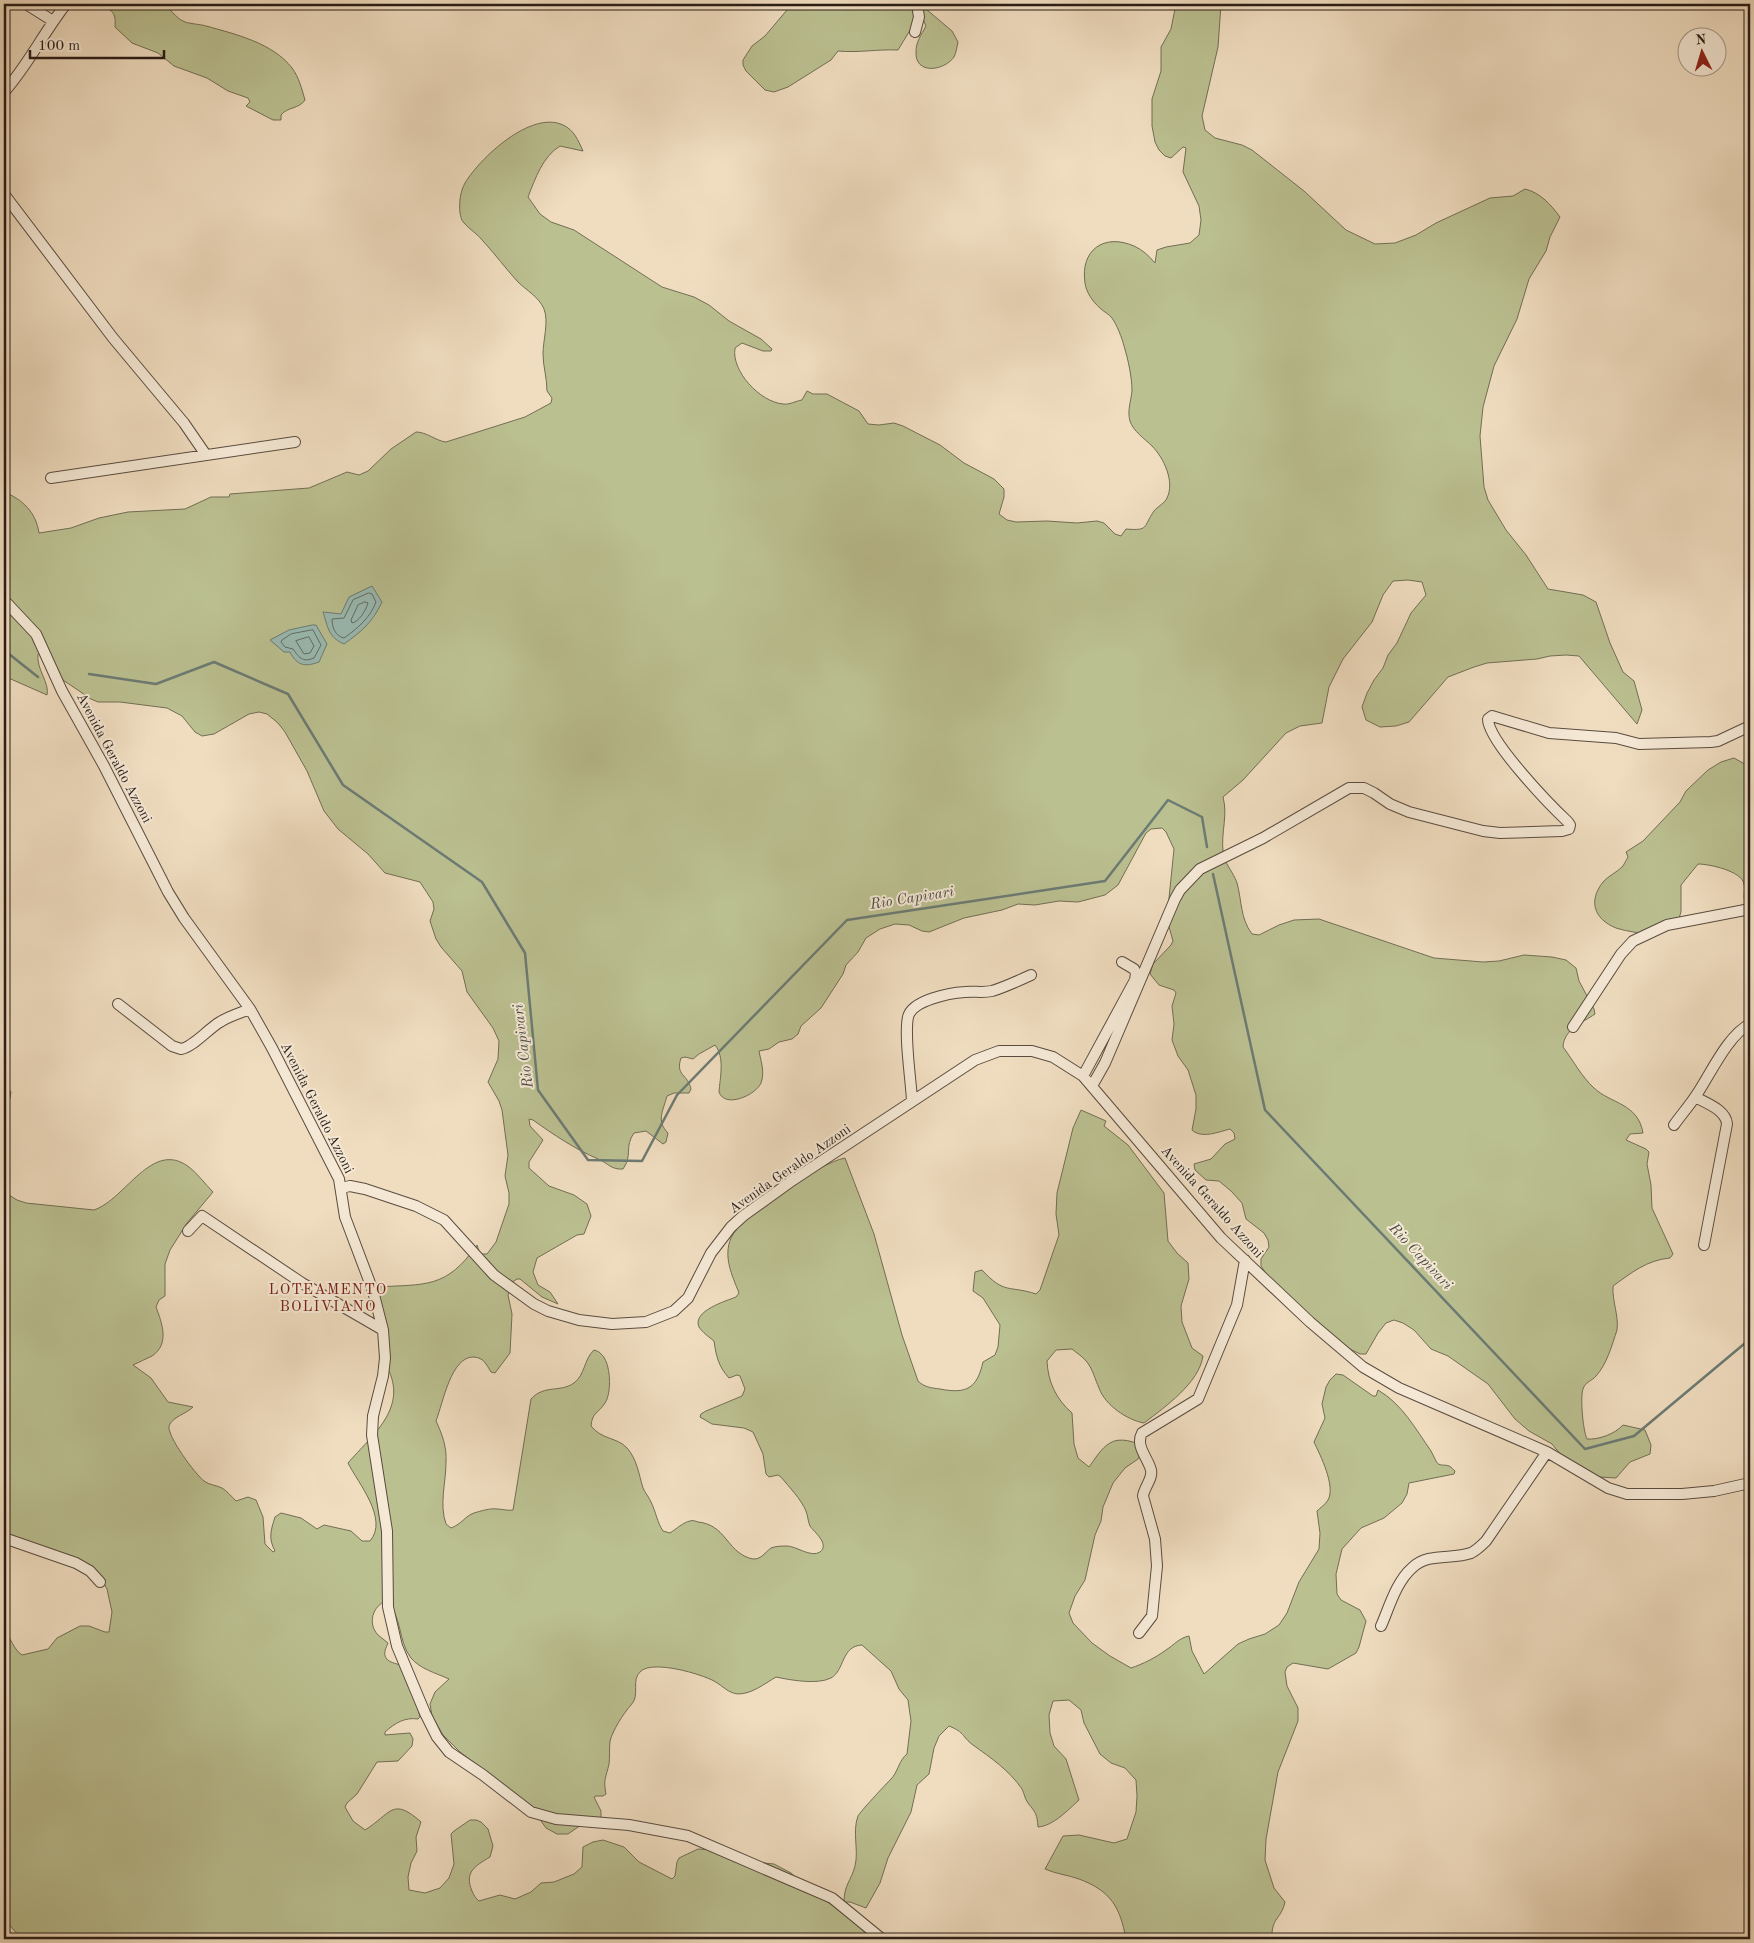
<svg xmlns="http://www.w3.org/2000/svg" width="1754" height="1943" viewBox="0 0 1754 1943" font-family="'Old Standard TT',serif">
<rect width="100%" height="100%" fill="#f0ddc0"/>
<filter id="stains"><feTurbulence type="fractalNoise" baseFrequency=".004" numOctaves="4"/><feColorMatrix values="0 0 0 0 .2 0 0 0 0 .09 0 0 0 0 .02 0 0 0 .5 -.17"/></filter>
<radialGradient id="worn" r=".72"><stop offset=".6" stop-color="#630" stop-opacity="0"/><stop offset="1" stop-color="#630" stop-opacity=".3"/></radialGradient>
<path fill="#bbc091" stroke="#726e54" d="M 99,4 L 163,4 C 170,8 176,18 183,21 C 188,24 200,24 206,26 C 235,34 273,43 292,68 C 299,77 302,90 305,100 C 299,109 287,107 281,115 L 281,120 L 273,120 L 246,106 L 250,102 L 248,98 L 228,91 L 207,78 L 174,66 L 158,53 L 132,43 L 115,27 C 116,11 112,11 99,4 Z
M 789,4 L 846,4 L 855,6 L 859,4 L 920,4 L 952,31 L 958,42 C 957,47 956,53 954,57 C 944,71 915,75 916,52 C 916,42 921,35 926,26 L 923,19 L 918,17 L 898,50 C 878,49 858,53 838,51 L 831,60 L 788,87 L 774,92 L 765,90 L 746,71 L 743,65 L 743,60 L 752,46 L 765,36 L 787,10 Z
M 1176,4 L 1221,4 L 1218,47 L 1202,116 L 1205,130 L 1215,138 L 1242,145 L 1252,150 L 1304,191 L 1346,230 L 1375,244 L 1395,243 L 1416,235 L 1436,223 L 1490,198 L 1513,196 L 1525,189 C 1541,193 1551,205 1560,217 L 1550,237 L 1546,251 L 1529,279 L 1517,319 L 1494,366 L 1483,407 L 1480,436 L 1484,487 L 1488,500 L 1506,530 L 1526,555 L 1548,589 L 1583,595 L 1596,602 L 1610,643 L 1623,672 L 1634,681 L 1642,710 L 1637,724 L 1579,656 L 1566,655 L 1550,656 L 1537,659 L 1487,663 L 1474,667 L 1448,677 L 1409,722 L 1396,726 L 1380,727 L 1366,720 L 1362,707 L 1367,693 L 1374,680 L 1383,668 L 1388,655 L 1397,643 L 1411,613 L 1426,595 L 1422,582 L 1408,580 L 1393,581 L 1383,595 L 1372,622 L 1343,659 L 1329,687 L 1322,723 L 1300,726 L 1286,733 L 1243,780 L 1223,797 C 1228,815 1221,832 1223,851 C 1224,864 1233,871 1237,883 C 1242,901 1240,918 1252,934 L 1259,935 L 1279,925 L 1294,920 L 1319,919 L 1434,958 L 1483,962 L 1499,961 L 1524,955 L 1552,957 L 1566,960 L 1576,968 L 1579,981 L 1594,1009 L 1595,1014 C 1582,1023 1564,1029 1563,1047 C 1573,1060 1581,1076 1594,1088 C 1611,1104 1638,1103 1643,1133 L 1630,1134 L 1626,1140 L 1646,1149 L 1649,1152 L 1647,1164 L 1651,1185 L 1652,1208 L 1673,1254 L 1670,1258 C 1647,1260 1631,1273 1613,1286 C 1612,1301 1619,1316 1617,1330 C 1612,1345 1607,1364 1596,1376 C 1592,1381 1585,1382 1583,1389 C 1580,1397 1583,1431 1587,1439 C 1598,1440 1615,1434 1623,1425 L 1645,1430 L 1651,1445 L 1650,1454 L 1630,1462 L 1616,1478 L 1599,1477 L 1565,1460 L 1552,1444 L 1529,1431 L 1515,1419 L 1488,1384 L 1448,1356 L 1431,1349 L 1414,1330 L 1403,1323 L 1394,1320 L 1386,1323 L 1378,1333 L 1366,1354 L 1360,1354 L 1350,1349 L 1314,1320 L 1281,1297 L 1261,1266 L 1261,1259 L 1269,1247 L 1268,1240 L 1264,1233 L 1246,1219 L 1242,1203 L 1231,1191 L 1219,1181 L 1206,1180 L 1195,1170 L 1194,1164 L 1211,1159 L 1225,1144 L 1235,1139 L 1234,1133 L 1230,1129 C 1218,1132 1202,1139 1192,1130 L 1196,1109 L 1196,1095 L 1188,1070 L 1178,1056 L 1172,1040 L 1174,1024 L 1172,1006 L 1176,993 L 1174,990 L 1159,985 L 1150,974 L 1153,964 L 1171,945 L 1173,941 L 1169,927 L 1169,898 L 1174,849 L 1166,832 L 1162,828 L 1151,829 L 1146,833 L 1118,885 L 1105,895 L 1078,902 L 1059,901 L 1035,905 L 1018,904 L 1002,910 L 964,918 L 929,932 L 922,931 L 909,925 L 895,924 L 880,929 L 866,938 L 858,952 L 846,965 L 843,974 L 821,1008 L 801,1026 L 798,1034 L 792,1039 L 779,1042 L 769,1049 L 759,1051 C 761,1062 765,1072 761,1083 C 756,1095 725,1109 719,1092 C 720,1078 725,1057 715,1045 L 699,1054 L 693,1059 L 685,1057 L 681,1058 C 675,1076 688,1074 691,1089 L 689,1093 L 674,1093 L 667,1096 C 663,1111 656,1121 668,1133 L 666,1142 L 663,1144 L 646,1131 L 634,1133 C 624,1147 633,1155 623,1169 C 611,1170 608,1163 598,1159 C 575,1149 554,1135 533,1120 L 529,1119 L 530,1126 L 543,1140 L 529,1162 L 529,1168 L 549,1186 L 574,1195 L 587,1204 L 591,1216 L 584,1234 L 577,1235 L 537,1258 L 533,1272 L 538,1285 L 550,1292 L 558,1304 L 542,1297 L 520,1279 L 517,1279 L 511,1283 L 508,1295 L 512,1314 L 510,1353 L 495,1373 L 491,1372 C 486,1364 484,1358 474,1357 C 451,1356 443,1403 436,1421 C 442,1434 447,1447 446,1462 C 446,1483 439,1504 446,1524 L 451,1528 C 462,1524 465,1516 474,1513 C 481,1511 490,1508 497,1509 C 503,1509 507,1511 513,1510 L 531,1399 C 545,1384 560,1393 574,1383 C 585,1375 584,1359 594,1350 C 597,1351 600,1352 601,1354 C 611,1362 612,1393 605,1403 C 599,1413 592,1412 591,1426 C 602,1440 617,1437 627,1448 C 637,1459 639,1475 643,1488 C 645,1493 649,1497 651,1502 C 656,1512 657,1522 663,1531 L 670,1533 C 676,1529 684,1522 690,1521 C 693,1520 695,1521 698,1522 C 726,1525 726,1550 749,1558 C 760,1562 764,1553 771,1548 C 776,1546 782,1546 787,1546 C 796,1546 811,1558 820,1552 C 830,1544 814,1532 810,1526 C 808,1522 808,1516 806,1511 C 801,1499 789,1487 781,1477 L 778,1475 L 769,1477 L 766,1474 L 763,1454 L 753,1432 L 744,1428 L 712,1424 L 700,1417 L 701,1414 L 706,1411 L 742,1396 L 745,1389 L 740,1376 L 737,1375 L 729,1378 C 718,1366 716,1355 714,1341 C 709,1337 702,1332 699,1327 C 692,1311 726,1301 736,1297 L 739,1293 C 732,1275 723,1257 731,1238 C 740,1216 821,1162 845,1158 L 874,1234 L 902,1335 L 918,1381 C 924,1387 931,1388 940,1389 C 966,1394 977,1389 983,1362 L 995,1355 L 998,1347 L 1000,1325 L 983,1298 L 973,1291 L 975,1272 L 982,1270 C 1005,1295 1009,1285 1036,1294 L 1040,1290 L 1059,1235 L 1056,1214 L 1057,1193 L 1073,1128 L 1081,1110 L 1106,1121 L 1104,1126 L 1128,1145 L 1164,1193 L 1168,1241 L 1177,1253 L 1188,1263 L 1189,1279 L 1181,1306 L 1182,1322 L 1192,1348 L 1203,1356 C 1199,1383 1165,1407 1144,1423 C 1127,1420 1105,1405 1099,1388 C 1095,1379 1093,1370 1087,1362 C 1083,1357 1077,1353 1072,1349 L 1056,1350 L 1047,1361 C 1048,1382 1056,1399 1072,1413 L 1074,1444 L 1078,1458 L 1089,1467 C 1095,1459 1101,1448 1110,1443 C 1119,1437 1136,1441 1144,1448 L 1138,1459 L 1125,1468 L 1113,1483 L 1103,1507 L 1101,1521 L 1095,1535 L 1085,1580 L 1075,1596 L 1069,1613 L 1073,1623 L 1092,1643 L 1110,1656 L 1131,1668 C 1143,1664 1155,1658 1166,1650 C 1174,1645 1179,1638 1189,1636 L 1192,1651 L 1204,1674 L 1238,1644 L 1249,1639 L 1265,1634 L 1279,1625 L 1287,1613 L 1299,1582 L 1319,1549 L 1320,1533 L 1317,1511 C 1320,1508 1326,1504 1328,1500 C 1336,1486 1320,1455 1314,1442 L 1325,1418 L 1322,1404 L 1326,1387 L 1330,1380 L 1336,1374 L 1343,1375 L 1373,1396 L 1376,1396 L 1378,1390 C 1402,1404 1415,1428 1431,1451 C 1433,1454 1434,1458 1436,1461 C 1439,1467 1444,1464 1449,1466 C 1452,1467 1453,1470 1455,1471 L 1454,1474 L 1409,1483 L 1407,1494 L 1402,1503 L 1384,1518 L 1361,1528 L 1342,1549 L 1336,1574 L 1337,1594 L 1341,1600 L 1360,1610 L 1366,1621 L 1359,1647 L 1356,1653 L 1328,1669 L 1293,1663 L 1287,1667 L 1285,1672 L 1287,1686 L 1298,1708 L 1298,1721 L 1278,1772 L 1266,1839 L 1265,1860 L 1274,1888 L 1285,1902 C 1281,1920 1271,1917 1272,1939 L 1126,1939 C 1120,1907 1111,1891 1079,1879 C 1068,1875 1056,1874 1045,1869 L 1063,1836 L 1079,1835 L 1114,1843 L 1127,1839 L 1136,1812 L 1137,1796 L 1136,1780 L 1125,1768 L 1111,1763 L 1100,1754 L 1084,1723 L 1081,1710 L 1069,1700 L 1053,1701 L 1049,1715 L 1050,1733 L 1054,1746 L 1066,1759 L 1079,1800 C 1068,1810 1053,1826 1038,1827 C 1037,1814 1036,1813 1028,1803 C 1025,1799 1024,1793 1022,1789 C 1009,1770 991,1758 973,1745 C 961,1736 966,1733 949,1726 L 939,1736 L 934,1748 L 929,1774 L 917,1785 L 911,1812 L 888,1858 L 880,1883 L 866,1908 L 850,1902 L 844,1902 C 844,1885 851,1881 855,1866 C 859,1850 852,1832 858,1816 C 859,1813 886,1784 891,1779 C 898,1772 899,1760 907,1754 L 911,1721 L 908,1700 L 899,1689 L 891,1671 L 862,1645 C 841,1646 845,1670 831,1678 C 817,1685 790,1680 776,1677 C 764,1684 752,1694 738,1694 C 728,1693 723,1686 714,1681 C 701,1674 654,1660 641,1671 C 630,1680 641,1695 631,1705 C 623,1714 613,1730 610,1741 C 609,1749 610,1757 609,1764 C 606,1778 603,1779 606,1794 L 603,1796 L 596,1796 L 594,1797 L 601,1811 L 601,1817 L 595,1821 L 581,1825 L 568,1834 L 557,1834 L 546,1828 L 534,1811 L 515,1793 L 460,1752 L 443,1735 L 432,1716 L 430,1704 L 435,1692 L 449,1679 C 436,1673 420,1669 411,1658 C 398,1642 402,1614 386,1601 C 373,1606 367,1623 378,1635 C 381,1638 385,1640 388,1643 C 386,1648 383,1653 386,1658 C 390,1664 399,1663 403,1667 C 413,1676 417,1704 420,1717 L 418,1719 C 405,1717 395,1723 385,1732 L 385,1735 L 410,1733 L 413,1739 L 412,1746 L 398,1761 L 377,1762 L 357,1794 L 347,1803 L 345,1807 L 353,1821 L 365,1830 C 391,1814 392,1796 421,1822 L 416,1837 L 417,1851 L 411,1863 L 408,1877 L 409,1890 L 425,1893 L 440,1888 L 449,1878 L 454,1864 L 451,1834 L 454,1831 L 470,1820 L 476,1820 L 481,1822 L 488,1829 L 493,1846 L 490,1857 C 475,1866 464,1872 472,1891 C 474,1895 475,1898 479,1901 L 500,1895 L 515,1899 L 531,1892 L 541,1883 L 554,1882 L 574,1874 L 582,1867 L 583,1847 L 593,1842 L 603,1840 L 624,1847 L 639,1862 L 672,1879 L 675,1876 L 677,1862 L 679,1858 L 698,1849 L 715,1850 L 753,1862 L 774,1864 L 791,1873 L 812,1892 L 838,1909 L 873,1939 L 22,1939 L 4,1919 L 4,1629 C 10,1637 14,1650 22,1655 L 48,1649 L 57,1638 L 80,1626 L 89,1626 L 105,1632 L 109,1632 L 112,1612 L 107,1589 L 98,1574 L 4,1540 L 4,1192 L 17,1200 L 26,1203 L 94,1210 C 126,1199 152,1139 189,1167 C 198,1174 205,1184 213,1192 L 187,1223 L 170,1250 L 165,1264 L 165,1296 L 159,1300 L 156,1307 C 162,1323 170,1344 152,1356 C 146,1359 139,1362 133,1365 L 151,1378 L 168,1402 L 193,1407 C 186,1414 172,1417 169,1426 C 167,1436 195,1474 204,1481 C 209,1485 216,1485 222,1488 C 227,1491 232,1497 236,1501 L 248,1497 L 256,1500 L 263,1517 L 265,1544 L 273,1552 L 275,1551 C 268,1538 271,1530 275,1517 L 281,1513 L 301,1518 L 317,1529 L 324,1525 L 351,1531 L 362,1541 L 370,1541 C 389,1519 358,1483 348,1463 C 372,1435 409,1408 387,1367 L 377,1287 C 426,1284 446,1289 477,1245 L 480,1254 L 487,1254 L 496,1242 L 509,1204 L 509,1193 L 505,1176 L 508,1155 L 502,1110 L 499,1101 L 488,1082 L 498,1059 L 499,1041 L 493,1028 L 467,992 L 462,971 L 441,947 L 436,939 L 430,921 L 434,909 L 433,902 L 420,882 L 385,873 L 368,854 L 338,829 L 324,811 L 307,771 L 285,732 L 278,723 L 267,714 L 259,712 L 249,714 L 214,734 L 202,736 L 195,732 L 182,716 L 167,708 L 120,702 L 98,702 L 91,699 L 63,680 L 47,658 L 41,652 L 38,654 C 36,669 50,683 47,695 L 4,676 L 4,492 C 22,499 36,512 39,533 L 71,528 L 99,518 L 128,512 L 185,509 L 211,497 L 229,497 L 230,494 L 309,488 L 347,472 L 359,475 L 368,471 L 391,449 L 416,432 C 427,432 436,441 446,442 L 525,417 L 551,403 L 552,398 L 547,391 C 547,378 543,366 543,354 C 543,340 549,322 544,309 C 539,297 526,290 518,282 C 506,269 495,254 483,241 C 478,234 470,230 464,223 C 461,220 461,217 460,213 C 459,203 460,192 465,183 C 480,158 531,110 563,125 C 574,130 578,140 583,151 L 560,146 C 543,156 535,179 528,197 L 540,214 L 551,222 L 574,230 L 662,287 L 694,297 L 709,305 L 729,321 L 761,339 L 772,349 L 771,351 L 763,351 L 742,343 L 735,348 C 731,371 760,402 783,404 C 789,405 796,401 802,400 L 807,391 L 813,394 L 827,394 L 859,411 L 868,424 L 879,425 L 894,423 L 903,426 L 940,445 L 964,463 L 994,479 L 1004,489 L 1004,497 L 999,514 L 1007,520 L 1016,522 L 1047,521 L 1077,523 L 1097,521 L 1104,523 L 1115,534 L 1121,536 L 1126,529 C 1149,531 1143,527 1154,511 C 1157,507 1165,503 1167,498 C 1175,482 1164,458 1152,446 C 1145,439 1133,431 1130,421 C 1127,411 1131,401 1132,391 C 1132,377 1128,359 1124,346 C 1122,338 1117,325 1112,318 C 1109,314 1104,312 1100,308 C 1093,302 1086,292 1085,283 C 1080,250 1104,233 1134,246 C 1143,250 1149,256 1155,263 L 1157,250 L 1166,247 L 1190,243 L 1199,235 L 1201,220 L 1199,206 L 1183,172 L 1186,148 L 1183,147 L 1171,158 L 1165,156 L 1159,150 L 1155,142 L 1152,126 L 1152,99 L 1161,71 L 1161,47 L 1171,29 Z
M 1734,758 L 1750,767 L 1750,900 L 1746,903 C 1742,897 1746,891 1744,884 C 1742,871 1709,864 1698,864 L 1681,885 L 1681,912 L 1679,918 L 1655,936 C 1643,933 1628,932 1616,928 C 1594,919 1588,901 1603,882 C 1608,876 1616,873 1622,867 C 1624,865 1626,860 1628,857 L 1626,852 L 1643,841 L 1680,802 L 1686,791 L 1708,770 L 1721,762 Z
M 4,1083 L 11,1092 L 10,1098 L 4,1109 Z"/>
<path fill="#9abbb3" stroke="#6c7b74" d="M 372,586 L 382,602 C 372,623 362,631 344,644 C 328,637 328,627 323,612 L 341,614 L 349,597 Z
M 312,625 L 316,625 L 327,644 L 319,662 C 305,667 297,666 290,652 L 284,652 L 270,640 L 289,630 Z"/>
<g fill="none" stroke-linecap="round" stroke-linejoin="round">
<path stroke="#616c64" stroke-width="1" d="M 369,593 L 372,594 L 376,602 C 370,618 358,628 344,638 C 335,636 332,627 332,619 L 344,618 L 353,600 Z
M 365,602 L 368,603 C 366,610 359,622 352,623 L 351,620 L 358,605 Z
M 313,630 L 321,645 L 314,658 C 302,663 299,657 293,649 L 285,647 L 281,642 L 282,640 L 291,634 Z
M 309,637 L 314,646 L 310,653 L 304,654 L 296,641 Z"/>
<path stroke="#6c7b74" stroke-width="2.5" d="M 4,650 L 38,677
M 89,674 L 156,684 L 214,662 L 288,694 L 343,785 L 482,882 L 525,953 L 538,1090 L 588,1160 L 642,1161 L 677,1095 L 847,920 L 1105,881 L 1168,800 L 1202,817 L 1207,847
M 1213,874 L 1265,1110 L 1585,1449 L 1634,1436 L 1750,1339"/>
<g stroke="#5a4c40" stroke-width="12">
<path id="minor" d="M 26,4 L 53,21
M 915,32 L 919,17 L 917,4
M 4,92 C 28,65 44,32 66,4
M 4,194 L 113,338 L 184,423 L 206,455
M 51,478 L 295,442
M 4,600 L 36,634 L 62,691 L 104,766 L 168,892 L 184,918 L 250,1009 L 272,1048 L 339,1179 L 345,1217 L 373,1291 L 383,1330 L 385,1358 L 383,1376 L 373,1416 L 372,1435 L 387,1531 L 388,1607 L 397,1646 L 425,1713 L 437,1737 L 449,1752 L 483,1775 L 531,1812 L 556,1819 L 629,1825 L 688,1836 L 832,1898 L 882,1939
M 118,1004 L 172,1046 L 181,1049 C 193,1047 208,1029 220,1022 C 229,1016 240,1013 250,1009
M 1573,1027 L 1621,954 L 1633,941 L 1667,925 L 1750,909
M 1083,1076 L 1135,980 L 1136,973 L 1134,969 L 1122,962
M 1092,1086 L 1105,1063 L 1175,899 L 1180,890 L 1200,869 L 1263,838 L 1349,788 L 1364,788 L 1374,793 L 1390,804 L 1409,812 L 1483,831 L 1500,833 L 1562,831 L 1569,829 L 1570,825 L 1568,822 C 1550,805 1488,741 1488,719 L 1492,716 L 1549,733 L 1616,738 L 1639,744 L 1711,742 L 1718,741 L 1750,726
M 1695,1097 C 1706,1103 1726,1110 1727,1124 L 1704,1245
M 912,1101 C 911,1079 904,1037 908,1017 C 912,1000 950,993 965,992 C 974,991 983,993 992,991 C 1005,987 1018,981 1031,975
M 1674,1125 C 1681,1115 1690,1105 1697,1094 C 1711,1073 1728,1035 1750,1024
M 341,1188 L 350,1186 L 365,1189 L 416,1206 L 444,1220 L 494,1275 L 534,1304 L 548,1311 L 579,1320 L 612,1324 L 646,1322 L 674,1311 L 688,1298 L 711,1253 L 731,1227 L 743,1216 L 793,1180 L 975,1060 L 999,1051 L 1032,1051 L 1053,1057 L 1083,1076 L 1221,1238 L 1310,1322 L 1363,1367 L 1399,1388 L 1547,1452 L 1608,1488 L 1627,1494 L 1682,1494 L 1714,1491 L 1750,1483
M 188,1231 L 202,1216 L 302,1283 L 383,1330
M 4,1538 L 76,1563 L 90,1571 L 100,1582
M 1381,1626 C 1389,1608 1396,1582 1412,1568 C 1428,1552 1452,1560 1471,1553 C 1477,1550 1481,1546 1486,1541 L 1547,1452
M 1139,1633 L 1152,1616 L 1157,1566 L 1155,1539 L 1143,1496 C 1144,1487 1153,1479 1151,1470 C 1148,1458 1135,1446 1142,1433 L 1198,1399 L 1237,1305 L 1245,1260"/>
</g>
<use href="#minor" stroke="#f5e9d6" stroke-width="10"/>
</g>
<g text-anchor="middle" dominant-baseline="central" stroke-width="4" stroke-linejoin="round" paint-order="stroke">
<g font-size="14" fill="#281c16" stroke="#f5e9d6">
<text transform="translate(114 758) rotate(62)">Avenida Geraldo Azzoni</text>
<text transform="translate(317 1108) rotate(63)">Avenida Geraldo Azzoni</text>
<text transform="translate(790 1169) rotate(-35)">Avenida Geraldo Azzoni</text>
<text transform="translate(1212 1202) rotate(48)">Avenida Geraldo Azzoni</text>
</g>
<g font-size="15" font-style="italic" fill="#4a4c45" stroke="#f5e9d6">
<text transform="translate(912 899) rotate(-9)">Rio Capivari</text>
<text transform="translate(524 1046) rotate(-97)">Rio Capivari</text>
<text transform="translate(1420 1257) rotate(47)">Rio Capivari</text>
</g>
<g font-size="15" letter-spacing="1" fill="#7a1f14" stroke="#f5e9d6">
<text x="328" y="1290">LOTEAMENTO<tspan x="328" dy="17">BOLIVIANO</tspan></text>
</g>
</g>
<rect width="1754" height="1943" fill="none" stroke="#f0ddc0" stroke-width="20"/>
<rect x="5" y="5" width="1744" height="1933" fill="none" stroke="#281c16" stroke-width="2.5"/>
<rect x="10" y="10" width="1734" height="1923" fill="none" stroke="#281c16"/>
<g transform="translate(1702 52) rotate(355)"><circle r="24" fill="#f5e9d6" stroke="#a39789"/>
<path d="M0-4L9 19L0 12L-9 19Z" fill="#8f2418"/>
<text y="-8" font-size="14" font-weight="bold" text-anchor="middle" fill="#281c16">N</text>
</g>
<path d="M30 50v8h134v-8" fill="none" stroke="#281c16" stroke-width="2.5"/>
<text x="38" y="50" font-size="15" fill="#281c16" stroke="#f5e9d6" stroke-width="4" paint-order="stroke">100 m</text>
<rect width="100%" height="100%" filter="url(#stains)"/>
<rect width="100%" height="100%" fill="url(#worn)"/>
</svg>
